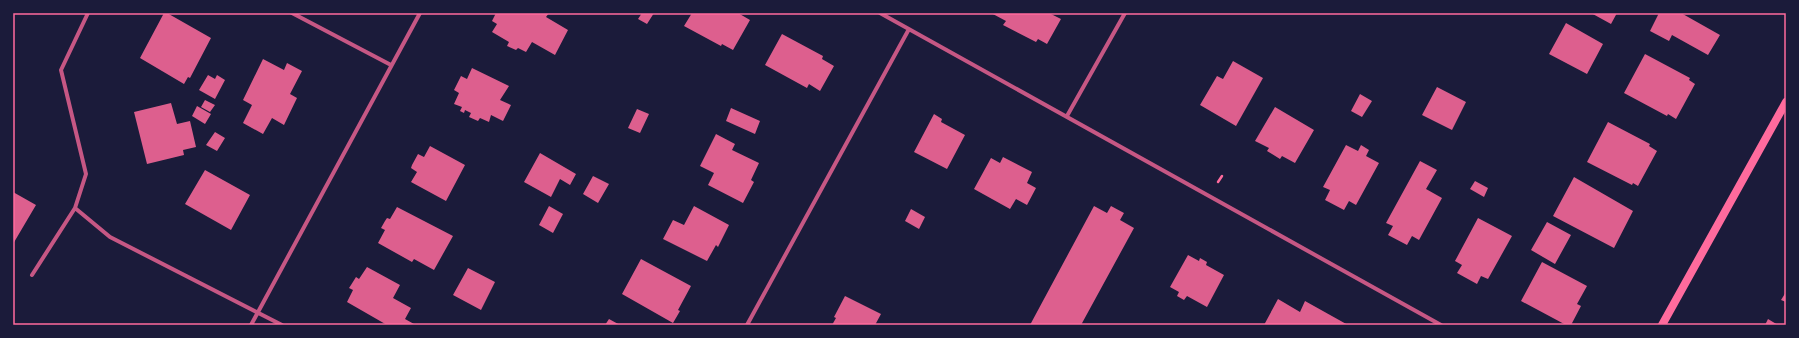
<svg xmlns="http://www.w3.org/2000/svg" width="1799" height="338" viewBox="0 0 1799 338" font-family="'DM Sans',sans-serif">
<rect width="100%" height="100%" fill="#1b1b3a"/>
<path fill="#dd5f8e" d="M 164,13 L 167,13 L 211,38 L 190,78 L 188,77 L 184,84 L 140,58 Z
M 496,13 L 549,13 L 546,17 L 568,30 L 555,55 L 532,42 L 526,52 L 518,48 L 516,50 L 507,46 L 509,42 L 492,32 L 497,24 L 492,21 Z
M 642,13 L 654,13 L 647,24 L 638,19 Z
M 692,13 L 738,13 L 750,20 L 733,50 L 722,44 L 721,46 L 684,26 Z
M 991,13 L 1052,13 L 1051,14 L 1061,19 L 1047,44 L 1038,39 L 1036,42 L 1003,25 L 1006,21 Z
M 1591,13 L 1617,13 L 1611,24 Z
M 1659,13 L 1681,13 L 1720,35 L 1708,55 L 1672,35 L 1669,41 L 1650,31 Z
M 1566,23 L 1603,44 L 1587,74 L 1549,54 Z
M 782,34 L 823,56 L 822,59 L 834,66 L 820,91 L 809,84 L 807,88 L 765,65 Z
M 1645,54 L 1690,78 L 1689,80 L 1695,84 L 1676,119 L 1668,114 L 1667,116 L 1624,93 Z
M 263,59 L 284,70 L 287,63 L 302,71 L 290,94 L 297,98 L 284,125 L 272,118 L 263,134 L 243,123 L 252,105 L 243,100 Z
M 1233,61 L 1263,78 L 1236,126 L 1200,105 L 1217,76 L 1223,79 Z
M 472,68 L 509,86 L 500,100 L 511,105 L 503,121 L 491,115 L 489,122 L 480,118 L 478,121 L 469,117 L 471,113 L 465,110 L 464,113 L 460,111 L 462,107 L 454,104 L 459,93 L 454,90 L 461,76 L 467,79 Z
M 208,75 L 215,79 L 217,75 L 225,80 L 215,99 L 199,90 Z
M 1437,87 L 1466,102 L 1452,130 L 1422,115 Z
M 1360,94 L 1372,101 L 1362,117 L 1351,111 Z
M 205,100 L 215,105 L 210,112 L 201,107 Z
M 171,103 L 177,124 L 190,121 L 196,147 L 183,150 L 184,155 L 147,164 L 134,112 Z
M 197,106 L 211,114 L 205,124 L 192,116 Z
M 1275,107 L 1314,130 L 1295,163 L 1282,156 L 1280,159 L 1267,151 L 1269,148 L 1255,141 Z
M 731,108 L 760,121 L 755,134 L 726,121 Z
M 637,109 L 649,114 L 640,133 L 628,128 Z
M 934,114 L 942,119 L 941,122 L 965,135 L 947,169 L 914,152 Z
M 1608,122 L 1650,144 L 1649,146 L 1657,151 L 1638,186 L 1633,183 L 1632,185 L 1587,162 Z
M 215,132 L 225,138 L 217,151 L 206,145 Z
M 716,134 L 735,144 L 732,150 L 759,163 L 751,180 L 754,182 L 743,203 L 708,185 L 714,173 L 700,166 Z
M 1346,145 L 1358,151 L 1361,145 L 1369,150 L 1366,156 L 1379,163 L 1356,205 L 1349,201 L 1344,210 L 1325,200 L 1330,190 L 1323,187 Z
M 430,146 L 465,165 L 446,201 L 411,182 L 417,172 L 411,168 L 412,165 L 418,154 L 424,157 Z
M 540,153 L 576,174 L 570,185 L 560,179 L 551,197 L 524,182 Z
M 1003,157 L 1032,172 L 1027,183 L 1036,188 L 1027,205 L 1016,199 L 1010,209 L 974,189 L 991,158 L 1000,163 Z
M 1420,161 L 1437,170 L 1426,189 L 1442,198 L 1419,240 L 1412,236 L 1407,245 L 1388,235 L 1393,226 L 1386,223 Z
M 205,170 L 250,195 L 231,230 L 185,204 Z
M 593,176 L 609,184 L 598,203 L 583,194 Z
M 1574,177 L 1633,211 L 1614,248 L 1553,216 Z
M 1475,181 L 1488,188 L 1484,197 L 1470,189 Z
M 13,192 L 36,205 L 13,244 Z
M 549,206 L 563,214 L 553,233 L 539,225 Z
M 694,206 L 729,225 L 718,247 L 716,245 L 707,261 L 663,239 L 673,220 L 684,225 Z
M 1094,206 L 1107,213 L 1111,206 L 1124,213 L 1120,220 L 1134,228 L 1081,325 L 1030,325 Z
M 397,207 L 453,236 L 434,270 L 414,259 L 412,262 L 378,243 L 385,230 L 381,228 L 385,221 L 387,218 L 390,219 Z
M 911,209 L 925,217 L 919,229 L 905,221 Z
M 1478,218 L 1512,236 L 1488,279 L 1481,276 L 1477,284 L 1457,273 L 1462,265 L 1455,261 Z
M 1547,222 L 1571,235 L 1555,264 L 1531,250 Z
M 1188,255 L 1199,261 L 1200,258 L 1207,262 L 1206,265 L 1224,275 L 1207,307 L 1187,296 L 1184,300 L 1177,296 L 1179,292 L 1170,287 Z
M 641,259 L 691,286 L 678,310 L 680,311 L 673,323 L 622,294 Z
M 1542,262 L 1587,286 L 1577,304 L 1581,306 L 1571,325 L 1566,325 L 1521,301 Z
M 367,267 L 400,285 L 393,298 L 411,308 L 405,319 L 414,324 L 413,325 L 387,325 L 347,302 L 353,290 L 349,288 L 351,285 L 356,277 L 359,279 Z
M 468,268 L 495,282 L 481,310 L 453,295 Z
M 1786,292 L 1786,302 L 1781,300 Z
M 845,296 L 881,314 L 875,325 L 832,325 L 836,318 L 834,317 Z
M 1278,299 L 1300,312 L 1305,301 L 1348,325 L 1264,325 Z
M 609,319 L 620,325 L 605,325 Z
M 1768,319 L 1778,325 L 1765,325 Z"/>
<g fill="none" stroke-linecap="round" stroke-linejoin="round">
<path stroke="#ff6b9d" stroke-width="2.5" d="M 1218,182 L 1222,176"/>
<path stroke="#c65784" stroke-width="4" d="M 88,13 L 61,70 L 86,174 L 75,208 L 110,237 L 282,325
M 292,13 L 391,65
M 880,13 L 1441,325
M 1067,116 L 1125,13
M 32,275 L 75,208
M 251,325 L 420,13
M 747,325 L 909,29"/>
<path stroke="#ff6b9d" stroke-width="8" d="M 1662,325 L 1786,102"/>
</g>
<rect width="1799" height="338" fill="none" stroke="#1b1b3a" stroke-width="28"/>
<rect x="14" y="14" width="1771" height="310" fill="none" stroke="#ff6b9d" stroke-width="1.5"/>
</svg>
